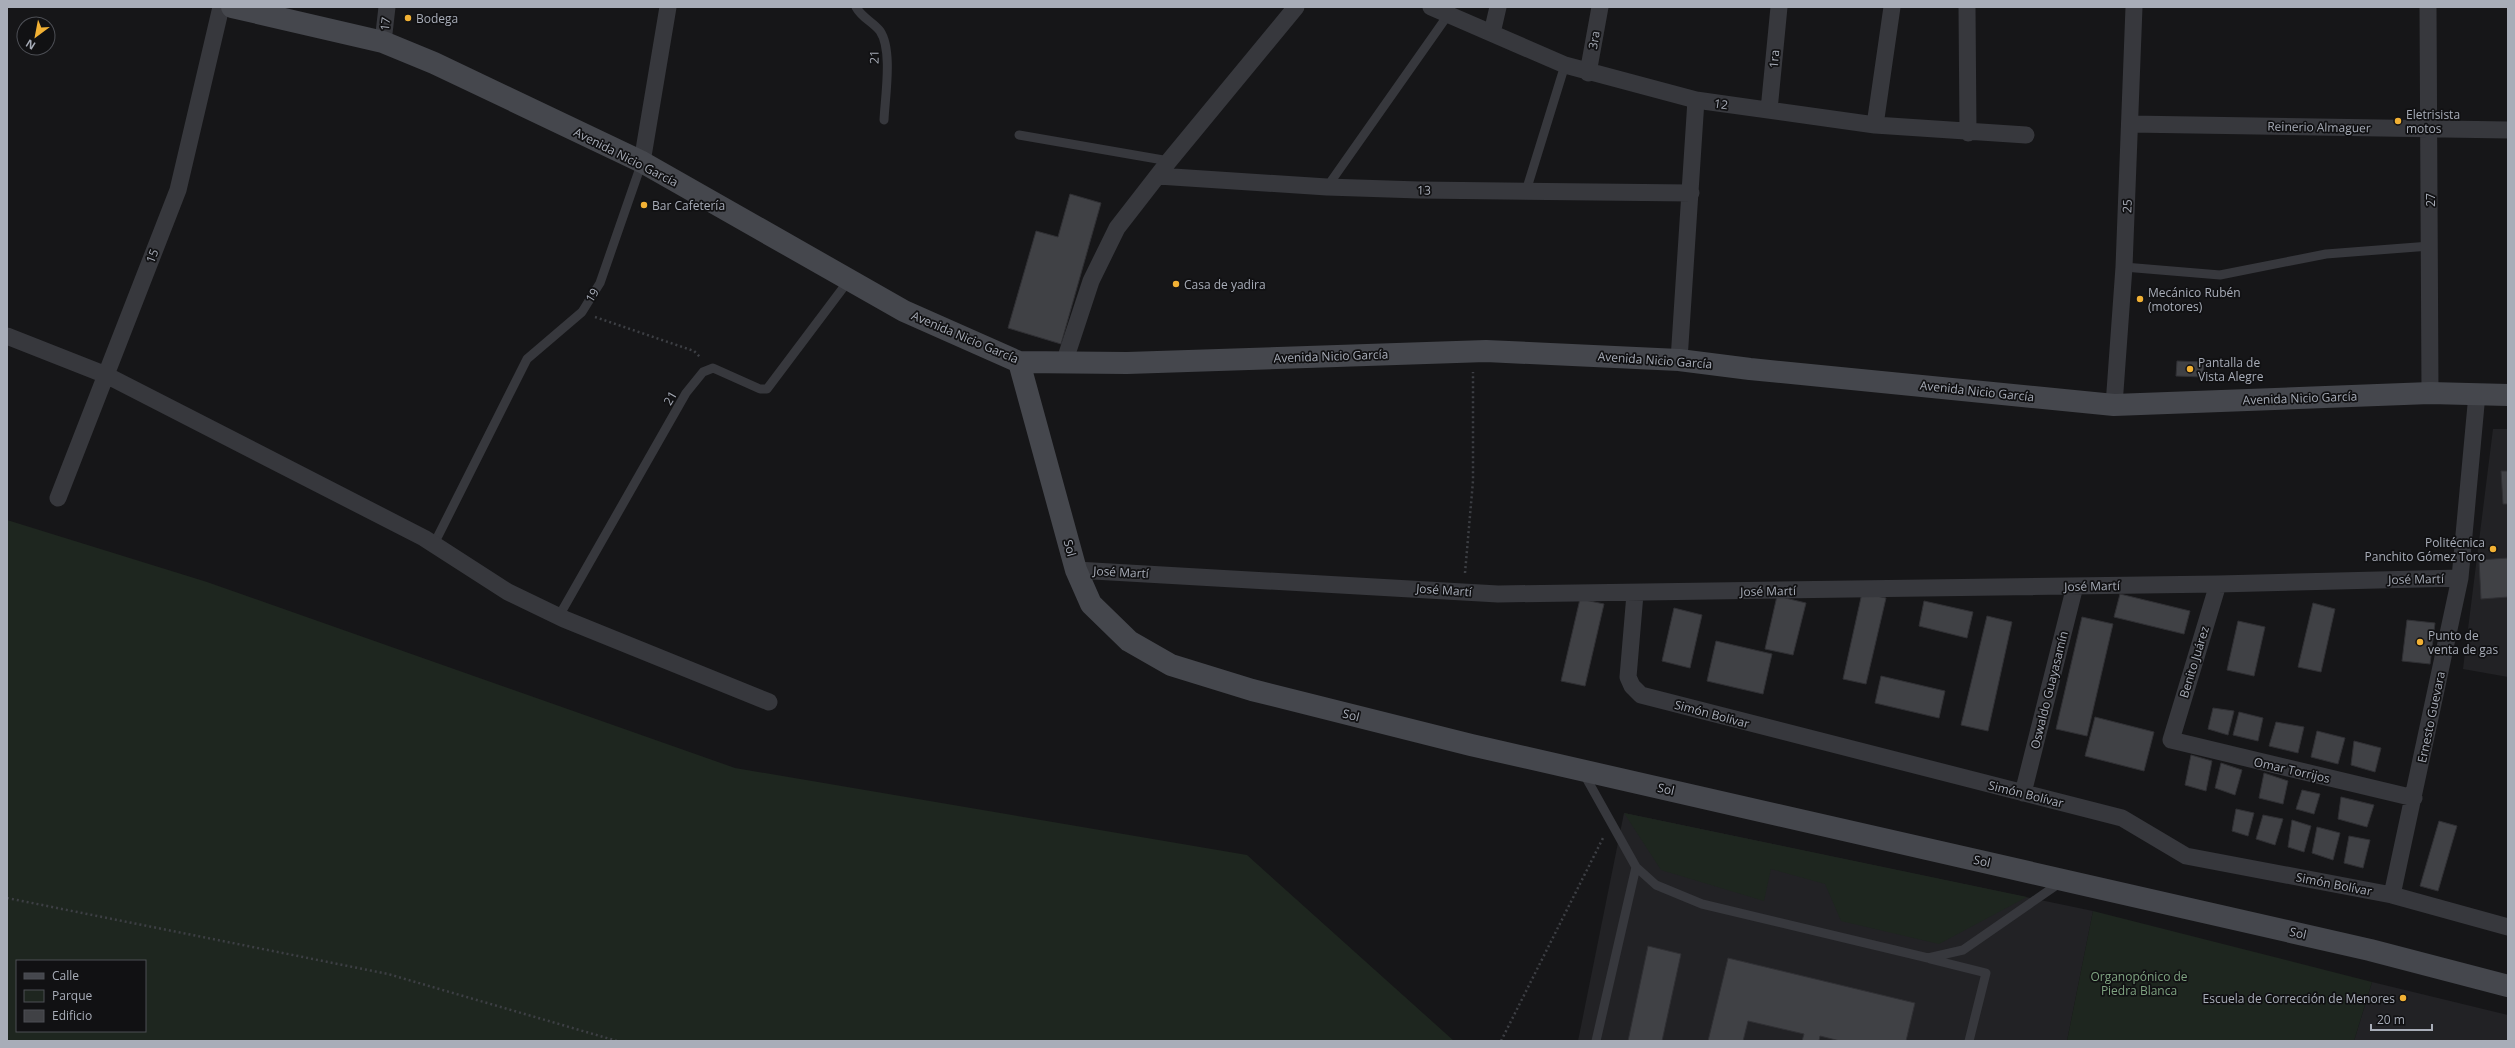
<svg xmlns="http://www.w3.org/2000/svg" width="2515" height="1048" viewBox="0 0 2515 1048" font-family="'Open Sans',sans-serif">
<rect width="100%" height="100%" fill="#161618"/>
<path fill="#222225" d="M 2493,429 L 2508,429 L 2508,677 L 2463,669 Z
M 1624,813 L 2093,911 L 2067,1041 L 1578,1041 Z
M 2372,982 L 2508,1015 L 2508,1041 L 2354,1041 Z"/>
<path fill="#1e261f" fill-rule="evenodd" d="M 7,520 L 207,582 L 735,768 L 1247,855 L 1454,1041 L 7,1041 ZM 17,961 L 145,961 L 145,1031 L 17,1031 Z
M 1624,813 L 2027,897 L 1939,944 L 1841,921 L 1825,884 L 1771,869 L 1764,901 L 1661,870 Z
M 2093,911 L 2372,982 L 2354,1041 L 2067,1041 Z"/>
<path fill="#404145" stroke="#303034" d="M 1070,194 L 1101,203 L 1061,344 L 1008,328 L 1036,231 L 1058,237 Z
M 2177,361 L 2204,362 L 2203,377 L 2176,376 Z
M 2501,471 L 2508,471 L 2508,504 L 2503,504 Z
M 2508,558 L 2508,597 L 2481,599 L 2479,560 Z
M 1862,593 L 1886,598 L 1866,684 L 1843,679 Z
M 2120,594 L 2190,611 L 2184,634 L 2114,617 Z
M 1777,596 L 1806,603 L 1793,655 L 1765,649 Z
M 1580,599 L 1604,604 L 1585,686 L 1561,681 Z
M 1924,601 L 1973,612 L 1967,638 L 1919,626 Z
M 2313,603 L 2335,609 L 2321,672 L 2298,667 Z
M 1674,608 L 1702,615 L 1690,668 L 1662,661 Z
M 1987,616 L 2012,622 L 1988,731 L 1961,725 Z
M 2082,617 L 2113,624 L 2087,736 L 2056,729 Z
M 2407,620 L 2435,623 L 2430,664 L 2402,661 Z
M 2238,621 L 2265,627 L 2254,676 L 2227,670 Z
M 1716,641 L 1772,654 L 1763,694 L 1707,681 Z
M 1881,676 L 1945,691 L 1939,718 L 1875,703 Z
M 2213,708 L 2234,711 L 2228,735 L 2208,729 Z
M 2239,712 L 2263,718 L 2258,741 L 2233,735 Z
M 2095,717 L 2154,732 L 2144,771 L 2085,756 Z
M 2276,722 L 2304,727 L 2298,753 L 2269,746 Z
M 2317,731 L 2345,738 L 2338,764 L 2311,757 Z
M 2354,741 L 2381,748 L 2375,772 L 2351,765 Z
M 2191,755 L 2212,761 L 2206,791 L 2185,785 Z
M 2221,763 L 2242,770 L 2235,795 L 2215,788 Z
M 2264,773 L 2288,781 L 2283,804 L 2259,798 Z
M 2302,790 L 2320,794 L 2314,814 L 2296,809 Z
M 2341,797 L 2374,805 L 2367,827 L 2338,819 Z
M 2236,809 L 2254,813 L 2248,836 L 2232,831 Z
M 2263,815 L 2283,819 L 2275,845 L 2256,839 Z
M 2292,820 L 2311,826 L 2304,852 L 2288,847 Z
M 2439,821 L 2457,826 L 2438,891 L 2420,886 Z
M 2317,827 L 2340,833 L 2333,860 L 2312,853 Z
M 2349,836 L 2370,840 L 2363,868 L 2344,863 Z
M 1648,946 L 1681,954 L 1662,1041 L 1628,1041 Z
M 1728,958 L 1915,1003 L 1906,1041 L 1840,1041 L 1820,1036 L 1819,1041 L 1802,1041 L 1804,1034 L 1748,1021 L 1743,1041 L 1708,1041 Z"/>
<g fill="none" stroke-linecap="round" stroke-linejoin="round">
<path stroke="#3d3f44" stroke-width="2.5" stroke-dasharray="2 3" stroke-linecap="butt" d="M 595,317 L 694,351 L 700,357
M 1465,573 L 1473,481 L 1473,372
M 7,898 L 388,974 L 617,1041
M 1501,1041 L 1603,838"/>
<path stroke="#37383d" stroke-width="9" d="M 856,7 C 862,18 873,22 880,31 C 893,50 885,97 884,120
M 1019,135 L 1169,161
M 1327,187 L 1448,15
M 1526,191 L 1565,65
M 2124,267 L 2220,275 L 2326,254 L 2430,246
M 434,544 L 527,359 L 582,312 L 600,283 L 642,162
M 559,616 L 686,393 L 703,372 L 713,368 L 760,389 L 767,389 L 849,280
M 1584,774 L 1636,867 L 1656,885 L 1702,904 L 1928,958 L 1963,950 L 2061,882
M 1930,959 L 1986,973 L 1969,1041
M 1596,1041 L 1636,867"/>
<path stroke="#37383d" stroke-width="17" d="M 1431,7 L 1565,65 L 1696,100 L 1875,125 L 2026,135
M 1967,7 L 1968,133
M 2428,7 L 2430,393
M 1492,33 L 1498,7
M 383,42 L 387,7
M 1588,73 L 1600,7
M 1769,110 L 1779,7
M 2130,124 L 2508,130
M 1875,125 L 1892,7
M 642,162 L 668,7
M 1158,176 L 1327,187 L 1419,190 L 1691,193
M 7,336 L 106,375 L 424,538 L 508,592 L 564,619 L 769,702
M 1679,360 L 1696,100
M 1064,363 L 1091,281 L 1117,228 L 1169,161 L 1296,7
M 2114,405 L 2124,267 L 2134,7
M 58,498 L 178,190 L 221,7
M 1076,570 L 1498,594 L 2218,584 L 2460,578
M 2218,584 L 2171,740 L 2414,798
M 1635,594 L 1628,677 L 1632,686 L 1641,695 L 2122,818 L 2186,856 L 2392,895 L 2508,927
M 2023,793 L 2075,586
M 2392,895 L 2460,578 L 2477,394"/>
<path stroke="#45474d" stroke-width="22" d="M 232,7 L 383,42 L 434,63 L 642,162 L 904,311 L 1019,362 L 1127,363 L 1486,351 L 1679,360 L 1750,369 L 2114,405 L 2430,393 L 2508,395
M 1019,362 L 1076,570 L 1091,604 L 1129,641 L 1171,665 L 1252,690 L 1471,745 L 2370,950 L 2508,986"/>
</g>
<g fill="#f2b134" stroke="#111113" stroke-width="1.5">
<circle cx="408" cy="18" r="4"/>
<circle cx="2398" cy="121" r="4"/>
<circle cx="644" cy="205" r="4"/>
<circle cx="1176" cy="284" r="4"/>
<circle cx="2140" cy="299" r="4"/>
<circle cx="2190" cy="369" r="4"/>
<circle cx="2493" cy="549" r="4"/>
<circle cx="2420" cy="642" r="4"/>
<circle cx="2403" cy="998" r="4"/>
</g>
<g text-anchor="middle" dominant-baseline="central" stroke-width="3.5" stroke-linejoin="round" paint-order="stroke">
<g font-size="12" fill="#a8adb8" stroke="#111113" text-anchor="start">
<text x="416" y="18">Bodega</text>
<text x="2406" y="114">Eletrisista<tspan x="2406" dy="14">motos</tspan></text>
<text x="652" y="205">Bar Cafetería</text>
<text x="1184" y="284">Casa de yadira</text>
<text x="2148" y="292">Mecánico Rubén<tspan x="2148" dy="14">(motores)</tspan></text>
<text x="2198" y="362">Pantalla de<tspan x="2198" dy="14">Vista Alegre</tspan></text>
<text x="2485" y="542" text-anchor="end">Politécnica<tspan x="2485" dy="14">Panchito Gómez Toro</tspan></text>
<text x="2428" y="635">Punto de<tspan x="2428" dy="14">venta de gas</tspan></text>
<text x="2395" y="998" text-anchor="end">Escuela de Corrección de Menores</text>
</g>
<g font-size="12" fill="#a8adb8" stroke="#111113">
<text transform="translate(385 24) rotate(-83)">17</text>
<text transform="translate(1594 40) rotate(-80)">3ra</text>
<text transform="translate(874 57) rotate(-89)">21</text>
<text transform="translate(1774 59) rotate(-85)">1ra</text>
<text transform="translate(1721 104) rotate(8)">12</text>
<text transform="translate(2319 127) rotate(1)">Reinerio Almaguer</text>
<text transform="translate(626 157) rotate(27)">Avenida Nicio García</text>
<text transform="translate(1424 190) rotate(1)">13</text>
<text transform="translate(2430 200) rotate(-90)">27</text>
<text transform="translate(2127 206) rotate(-88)">25</text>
<text transform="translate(152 256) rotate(-69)">15</text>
<text transform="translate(592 295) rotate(-58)">19</text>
<text transform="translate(965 337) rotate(23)">Avenida Nicio García</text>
<text transform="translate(1331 356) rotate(-2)">Avenida Nicio García</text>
<text transform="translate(1655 360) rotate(4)">Avenida Nicio García</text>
<text transform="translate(1977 391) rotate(6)">Avenida Nicio García</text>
<text transform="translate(670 398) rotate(-60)">21</text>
<text transform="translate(2300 398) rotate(-2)">Avenida Nicio García</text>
<text transform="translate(1070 548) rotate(75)">Sol</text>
<text transform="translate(1121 572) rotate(3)">José Martí</text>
<text transform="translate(2416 579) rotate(-1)">José Martí</text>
<text transform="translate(2092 586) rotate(-1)">José Martí</text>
<text transform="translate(1444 590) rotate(4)">José Martí</text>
<text transform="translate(1768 591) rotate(-1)">José Martí</text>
<text transform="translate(2194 662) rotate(-73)">Benito Juárez</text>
<text transform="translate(2049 690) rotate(-76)">Oswaldo Guayasamín</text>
<text transform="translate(1712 714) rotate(15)">Simón Bolívar</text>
<text transform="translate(1351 715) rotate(14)">Sol</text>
<text transform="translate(2431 717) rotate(-78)">Ernesto Guevara</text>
<text transform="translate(2292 770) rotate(13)">Omar Torrijos</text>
<text transform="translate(1666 789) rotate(13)">Sol</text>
<text transform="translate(2026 794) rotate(14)">Simón Bolívar</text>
<text transform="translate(1982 861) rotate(13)">Sol</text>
<text transform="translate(2334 884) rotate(11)">Simón Bolívar</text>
<text transform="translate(2298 933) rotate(13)">Sol</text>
</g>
<g font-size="12" fill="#7fa381" stroke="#111113">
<text x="2139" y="976">Organopónico de<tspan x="2139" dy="14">Piedra Blanca</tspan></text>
</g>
</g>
<rect width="2515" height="1048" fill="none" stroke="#a8adb8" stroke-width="16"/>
<rect x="16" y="960" width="130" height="72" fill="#111113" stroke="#4d4f55"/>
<rect x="24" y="973" width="20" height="6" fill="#45474d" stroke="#4d4f55"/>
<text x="52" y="980" font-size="12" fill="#a8adb8">Calle</text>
<rect x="24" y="990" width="20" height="12" fill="#1e261f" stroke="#4d4f55"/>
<text x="52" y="1000" font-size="12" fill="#a8adb8">Parque</text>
<rect x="24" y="1010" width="20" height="12" fill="#404145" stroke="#4d4f55"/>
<text x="52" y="1020" font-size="12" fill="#a8adb8">Edificio</text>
<g transform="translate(36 36) rotate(212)"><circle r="19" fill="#111113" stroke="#4d4f55"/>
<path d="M0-3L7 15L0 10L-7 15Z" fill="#f2b134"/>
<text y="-6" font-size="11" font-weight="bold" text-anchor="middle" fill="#a8adb8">N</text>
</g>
<path d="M2371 1024v6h61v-6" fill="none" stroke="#a8adb8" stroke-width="2"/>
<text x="2377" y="1024" font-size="12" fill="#a8adb8" stroke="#111113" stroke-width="3" paint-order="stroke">20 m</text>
</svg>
